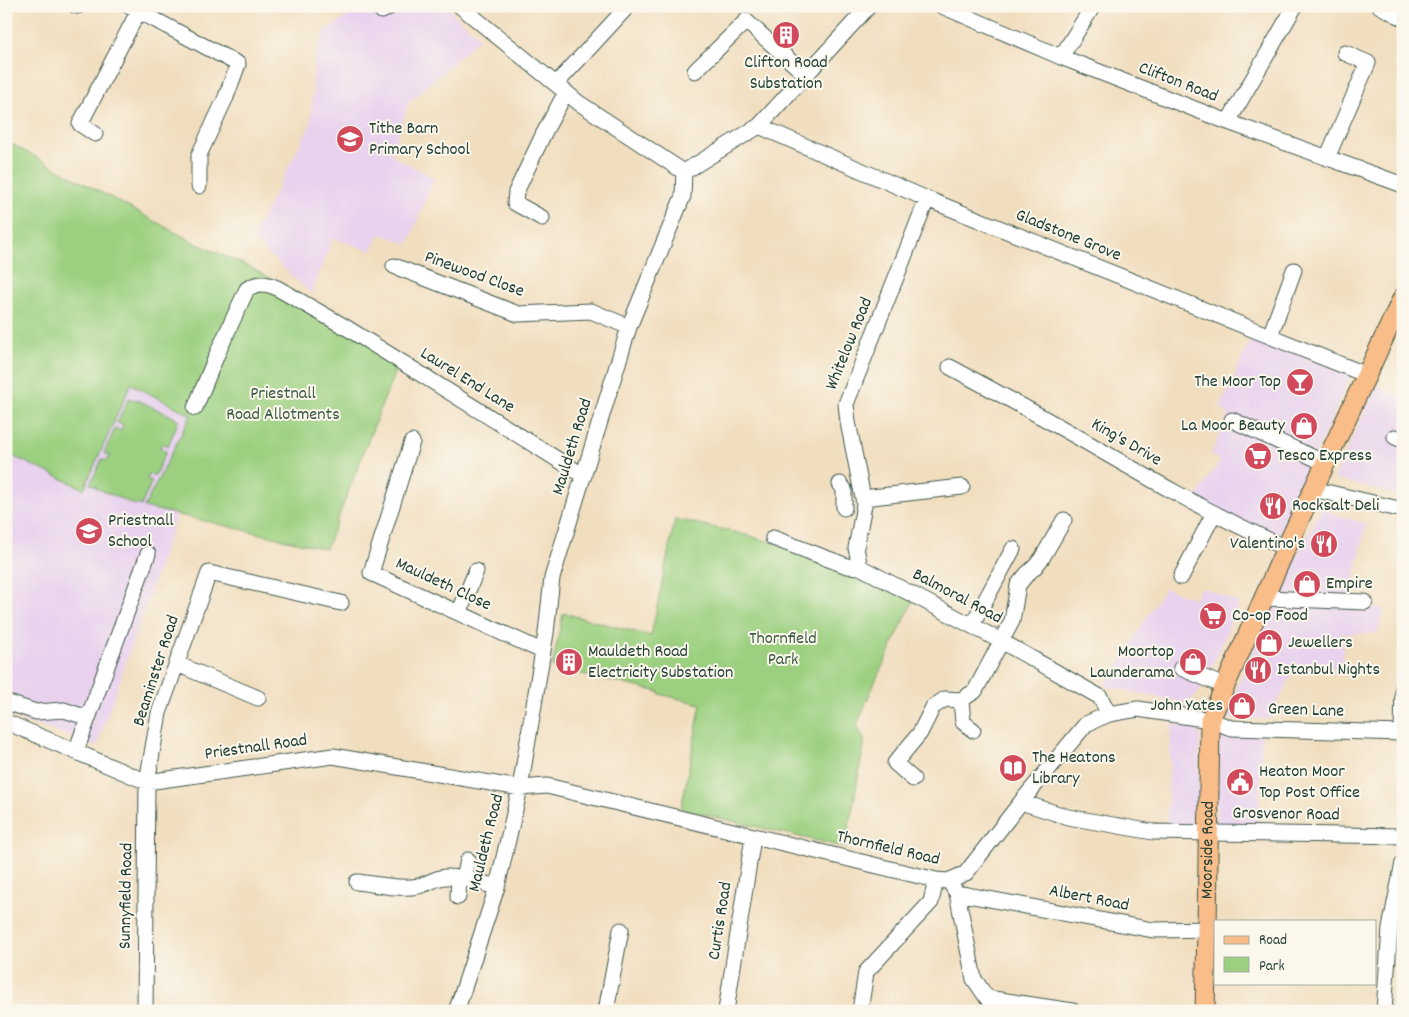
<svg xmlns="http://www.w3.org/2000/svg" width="1409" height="1017" viewBox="0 0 1409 1017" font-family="Dekko,sans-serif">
<rect width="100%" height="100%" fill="#fbf7ec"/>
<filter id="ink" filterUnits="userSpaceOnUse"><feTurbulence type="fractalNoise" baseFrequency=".02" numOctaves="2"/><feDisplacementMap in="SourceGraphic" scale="10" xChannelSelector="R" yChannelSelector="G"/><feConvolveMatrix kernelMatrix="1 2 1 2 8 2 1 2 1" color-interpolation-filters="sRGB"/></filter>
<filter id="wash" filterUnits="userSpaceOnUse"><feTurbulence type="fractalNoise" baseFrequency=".0096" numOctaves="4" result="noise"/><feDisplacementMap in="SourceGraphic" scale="20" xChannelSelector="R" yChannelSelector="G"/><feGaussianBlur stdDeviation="1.12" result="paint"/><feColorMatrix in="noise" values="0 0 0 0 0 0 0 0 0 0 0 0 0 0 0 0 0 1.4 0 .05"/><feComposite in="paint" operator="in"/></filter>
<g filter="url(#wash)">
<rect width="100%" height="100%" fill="#f1debf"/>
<path fill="#e8d2ee" d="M 364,6 L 445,6 L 480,38 L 409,102 L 391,155 L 434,178 L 408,244 L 380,234 L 371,251 L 333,238 L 311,294 L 252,238 L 311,123 L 314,60 L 325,31 Z
M 6,322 L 191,415 L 145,507 L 177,514 L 97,746 L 6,715 Z
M 1252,336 L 1351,375 L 1276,543 L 1194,500 L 1220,461 L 1211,454 L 1229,413 L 1220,408 Z
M 1376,386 L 1403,398 L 1403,496 L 1334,479 Z
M 1321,509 L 1366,524 L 1349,604 L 1384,609 L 1378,633 L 1342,634 L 1343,668 L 1294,670 L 1270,719 L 1224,719 L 1270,608 Z
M 1165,588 L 1195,599 L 1200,588 L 1204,588 L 1239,603 L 1206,680 L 1197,695 L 1187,703 L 1105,686 Z
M 1172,724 L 1200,728 L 1198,824 L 1166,824 Z
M 1220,734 L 1262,734 L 1259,823 L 1216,825 Z"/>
<path fill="#9cd080" stroke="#5e865a" d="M 6,141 L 195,243 L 250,267 L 326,310 L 397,366 L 326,549 L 144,507 L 191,415 L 131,384 L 84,489 L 6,453 Z
M 129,398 L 134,400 L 135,399 L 174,417 L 174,418 L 179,420 L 168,446 L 163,443 L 160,448 L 166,451 L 155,476 L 149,474 L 147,479 L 152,481 L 141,506 L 136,504 L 135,505 L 96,488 L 96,486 L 90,484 L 102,459 L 107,461 L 110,456 L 104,453 L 115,428 L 121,431 L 123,425 L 117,423 Z
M 675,519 C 710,527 745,533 779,545 C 825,560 869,579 914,599 L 874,684 L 857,725 L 864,740 L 864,745 L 845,849 L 843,847 L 681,809 L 701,704 L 659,694 L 659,692 L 552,667 L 563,613 L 651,636 Z"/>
</g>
<g filter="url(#ink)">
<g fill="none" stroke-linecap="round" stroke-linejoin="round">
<g stroke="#3e5549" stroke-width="17">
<path id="minor" d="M 76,6 L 78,6
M 129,6 L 238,64 L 226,97 L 199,155 L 199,186
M 460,6 L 579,103 L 684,172
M 942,6 L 1061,57 L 1228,122 L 1403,185
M 1380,6 L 1403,18
M 382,11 L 391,6
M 1061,57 L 1093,6
M 695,71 L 746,21 L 806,75
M 556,84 L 628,6
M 1228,122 L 1295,6
M 759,126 L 927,199 L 1367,375
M 95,134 L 80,124 L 138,12
M 1327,158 L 1368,63 L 1345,53
M 684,172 L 759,126 L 869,6
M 542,218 L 515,203 L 516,192 L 544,133 L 566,92
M 394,266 L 518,314 L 591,311 L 629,327
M 1270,336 L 1294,270
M 950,367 C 991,389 1033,412 1074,435 C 1143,475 1212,515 1286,548
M 195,408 L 218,352 L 247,289 C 258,282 266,283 277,288 L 347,328 L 584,476
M 1232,420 L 1325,463
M 1395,437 L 1403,440
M 412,442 L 371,573 L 542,651
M 840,484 L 844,489 L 844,508
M 1313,489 L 1403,510
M 863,498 L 962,487
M 773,538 L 847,566 L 860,567 L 1001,641 L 1100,697 L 1109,714
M 860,567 L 856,548 L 864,505 L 863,498 L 848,422 L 846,404 L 927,199
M 1181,577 L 1214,513
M 1265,598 L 1365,602
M 459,613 L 476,571
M 972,625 L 1013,549
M 177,664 L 258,698
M 1181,668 L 1224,686
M 961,700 L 963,722 L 973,730
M 6,702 L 36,712 L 64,710 L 88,718
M 6,722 L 147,782 L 333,756 L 520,788 L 547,786 L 936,880 L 948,881 L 966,873 L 1021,802 L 1086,724 L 1109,714 L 1138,709 L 1210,720 L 1231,728 L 1403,733
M 1402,733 L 1403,687
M 76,751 L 148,554
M 913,779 L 895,763 L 920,733 L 933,707 L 945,699 L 961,700 L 975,691 L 1012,621 L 1018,585 L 1027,574 L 1035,567 L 1042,558 L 1064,520
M 1021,802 L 1068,817 L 1153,832 L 1403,836
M 464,879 L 468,860
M 357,882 C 375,884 401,890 418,886 C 429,884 437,876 448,877 C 464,877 481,883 497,887
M 952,886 L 957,893 L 974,979 L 987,998 L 997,1011
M 957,893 L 1153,930 L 1215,929
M 458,897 L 459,878
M 987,998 L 1073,1011
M 145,1011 L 147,782 L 159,713 L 209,573 L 341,603
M 455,1011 L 458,1006 L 497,887 L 520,788 L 546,633 L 552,578 L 629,327 L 683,196 L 684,172
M 606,1011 L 621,930
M 726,1011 L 753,837
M 860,1011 L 866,972 L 931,902 L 936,880
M 1384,1011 L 1390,928 L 1403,863"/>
</g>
<g stroke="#3e5549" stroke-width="21">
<g id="major">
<path id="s1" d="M 1205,1011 L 1207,929 L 1210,720 L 1286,548 L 1403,297"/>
</g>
</g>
<use href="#minor" stroke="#fff" stroke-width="15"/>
<use href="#major" stroke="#f8bd88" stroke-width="19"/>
</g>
</g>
<defs>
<g id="building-disc" transform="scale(1.4375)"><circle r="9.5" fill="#d1495b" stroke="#fbf7ec"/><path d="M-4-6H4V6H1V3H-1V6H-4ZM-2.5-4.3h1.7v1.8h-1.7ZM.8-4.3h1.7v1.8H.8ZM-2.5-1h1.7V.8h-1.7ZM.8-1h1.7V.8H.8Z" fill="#fff"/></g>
<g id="school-disc" transform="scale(1.4375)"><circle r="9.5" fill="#d1495b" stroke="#fbf7ec"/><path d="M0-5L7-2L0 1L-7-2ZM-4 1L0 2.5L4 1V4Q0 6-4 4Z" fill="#fff"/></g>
<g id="bar-disc" transform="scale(1.4375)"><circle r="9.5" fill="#d1495b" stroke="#fbf7ec"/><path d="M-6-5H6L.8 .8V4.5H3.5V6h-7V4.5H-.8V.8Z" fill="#fff"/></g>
<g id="shop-disc" transform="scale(1.4375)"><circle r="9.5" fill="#d1495b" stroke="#fbf7ec"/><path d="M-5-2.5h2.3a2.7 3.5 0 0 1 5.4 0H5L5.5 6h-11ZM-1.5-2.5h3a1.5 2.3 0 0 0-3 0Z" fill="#fff"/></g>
<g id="supermarket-disc" transform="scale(1.4375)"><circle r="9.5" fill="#d1495b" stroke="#fbf7ec"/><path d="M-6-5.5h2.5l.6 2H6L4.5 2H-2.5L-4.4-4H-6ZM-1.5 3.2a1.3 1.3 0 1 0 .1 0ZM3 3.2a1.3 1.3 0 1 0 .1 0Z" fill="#fff"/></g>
<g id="restaurant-disc" transform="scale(1.4375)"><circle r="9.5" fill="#d1495b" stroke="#fbf7ec"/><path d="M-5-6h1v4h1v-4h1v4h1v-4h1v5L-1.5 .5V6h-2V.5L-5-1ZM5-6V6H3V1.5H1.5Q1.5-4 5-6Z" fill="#fff"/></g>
<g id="library-disc" transform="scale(1.4375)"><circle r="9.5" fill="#d1495b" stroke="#fbf7ec"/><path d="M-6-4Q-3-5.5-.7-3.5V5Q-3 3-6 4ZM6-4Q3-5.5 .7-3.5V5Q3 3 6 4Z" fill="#fff"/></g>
<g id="civic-disc" transform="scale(1.4375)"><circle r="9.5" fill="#d1495b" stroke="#fbf7ec"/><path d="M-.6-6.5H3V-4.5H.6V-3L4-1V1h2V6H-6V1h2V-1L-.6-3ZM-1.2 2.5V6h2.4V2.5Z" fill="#fff"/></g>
</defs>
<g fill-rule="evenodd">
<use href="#building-disc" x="786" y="35"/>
<use href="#school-disc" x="350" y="139"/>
<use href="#bar-disc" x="1300" y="382"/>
<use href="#shop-disc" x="1304" y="426"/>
<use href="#supermarket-disc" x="1258" y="456"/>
<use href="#restaurant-disc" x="1273" y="506"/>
<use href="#school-disc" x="89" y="531"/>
<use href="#restaurant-disc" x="1324" y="544"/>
<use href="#shop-disc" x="1307" y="584"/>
<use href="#supermarket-disc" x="1213" y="616"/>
<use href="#shop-disc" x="1269" y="643"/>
<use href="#building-disc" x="569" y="662"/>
<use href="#shop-disc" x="1193" y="662"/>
<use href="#restaurant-disc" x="1258" y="670"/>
<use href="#shop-disc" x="1242" y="706"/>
<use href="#library-disc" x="1013" y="768"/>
<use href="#civic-disc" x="1240" y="782"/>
</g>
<g text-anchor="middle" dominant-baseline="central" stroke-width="4" stroke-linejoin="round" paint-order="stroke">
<g font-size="18" fill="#1f3d34" stroke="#fbf7ec" text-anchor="start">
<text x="786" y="63" text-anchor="middle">Clifton Road<tspan x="786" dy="21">Substation</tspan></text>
<text x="369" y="129">Tithe Barn<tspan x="369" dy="21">Primary School</tspan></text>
<text x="1281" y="382" text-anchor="end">The Moor Top</text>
<text x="1285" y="426" text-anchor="end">La Moor Beauty</text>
<text x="1277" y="456">Tesco Express</text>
<text x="1292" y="506">Rocksalt Deli</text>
<text x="108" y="521">Priestnall<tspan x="108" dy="21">School</tspan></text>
<text x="1305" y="544" text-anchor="end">Valentino's</text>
<text x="1326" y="584">Empire</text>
<text x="1232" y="616">Co-op Food</text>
<text x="1288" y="643">Jewellers</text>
<text x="588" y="652">Mauldeth Road<tspan x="588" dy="21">Electricity Substation</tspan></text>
<text x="1174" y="652" text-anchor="end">Moortop<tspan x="1174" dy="21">Launderama</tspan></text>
<text x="1277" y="670">Istanbul Nights</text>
<text x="1223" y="706" text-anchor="end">John Yates</text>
<text x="1032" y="758">The Heatons<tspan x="1032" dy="21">Library</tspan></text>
<text x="1259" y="772">Heaton Moor<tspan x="1259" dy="21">Top Post Office</tspan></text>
</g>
<g font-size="18" fill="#1f3d34" stroke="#fbf7ec">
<text transform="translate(1178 83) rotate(21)">Clifton Road</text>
<text transform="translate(1068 236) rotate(22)">Gladstone Grove</text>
<text transform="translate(474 275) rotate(20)">Pinewood Close</text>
<text transform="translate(850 344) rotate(-68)">Whitelow Road</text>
<text transform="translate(467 381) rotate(32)">Laurel End Lane</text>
<text transform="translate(1126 443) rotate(30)">King's Drive</text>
<text transform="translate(573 447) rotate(-73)">Mauldeth Road</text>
<text transform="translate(443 585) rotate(25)">Mauldeth Close</text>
<text transform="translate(957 597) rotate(28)">Balmoral Road</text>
<text transform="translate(157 671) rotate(-72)">Beaminster Road</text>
<text transform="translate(1306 711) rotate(2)">Green Lane</text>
<text transform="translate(256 748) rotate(-8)">Priestnall Road</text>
<text transform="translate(1286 815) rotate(1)">Grosvenor Road</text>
<text transform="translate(487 843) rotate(-76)">Mauldeth Road</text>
<text transform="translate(888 849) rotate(13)">Thornfield Road</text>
<text stroke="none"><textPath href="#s1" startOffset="161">Moorside Road</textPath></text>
<text transform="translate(127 896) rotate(-89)">Sunnyfield Road</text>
<text transform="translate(1089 899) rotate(11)">Albert Road</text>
<text transform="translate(721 921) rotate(-81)">Curtis Road</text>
</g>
<g font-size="18" fill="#385a43" stroke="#fbf7ec">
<text x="283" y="394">Priestnall<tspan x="283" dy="21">Road Allotments</tspan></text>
<text x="783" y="639">Thornfield<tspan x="783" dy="21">Park</tspan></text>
</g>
</g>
<rect width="1409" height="1017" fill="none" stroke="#fbf7ec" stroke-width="25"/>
<rect x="1214" y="920" width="162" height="65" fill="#fbf7ec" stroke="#a3ada2"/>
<rect x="1224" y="936" width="25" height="8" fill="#f8bd88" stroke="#a3ada2"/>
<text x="1259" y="944" font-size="15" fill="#1f3d34">Road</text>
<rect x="1224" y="957" width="25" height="15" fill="#9cd080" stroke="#a3ada2"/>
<text x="1259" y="970" font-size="15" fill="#1f3d34">Park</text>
</svg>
